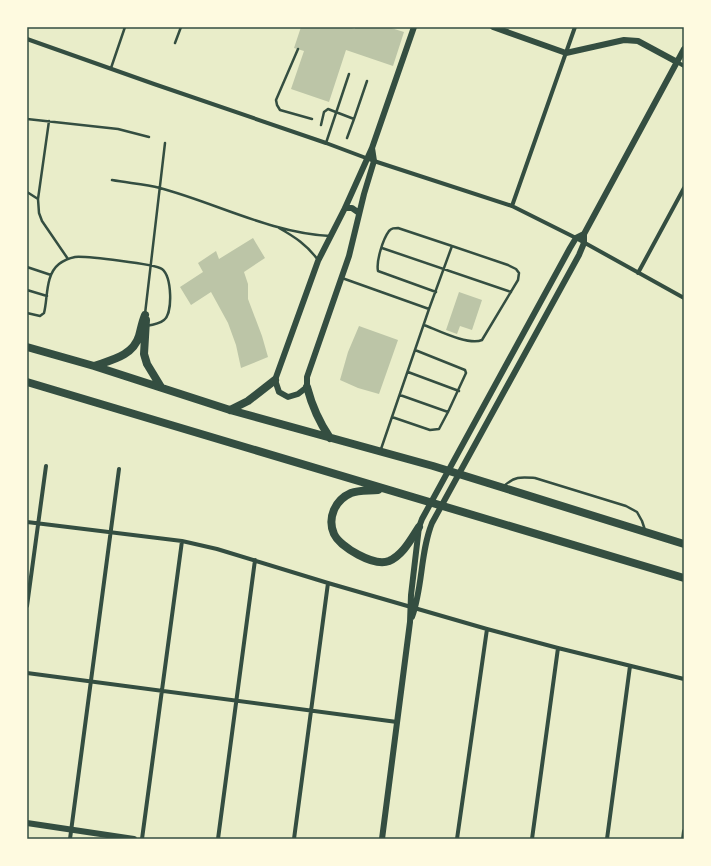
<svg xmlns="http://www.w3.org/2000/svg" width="711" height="866" viewBox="0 0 711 866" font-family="'Space Grotesk',sans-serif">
<rect width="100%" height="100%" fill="#e9edc9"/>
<path fill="#bcc5a7" d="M 301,27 L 348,27 L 355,29 L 355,27 L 388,27 L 404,32 L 393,66 L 346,50 L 329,102 L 291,89 L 304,51 L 294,48 Z
M 253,238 L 265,258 L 244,272 L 248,284 L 248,299 L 262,336 L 268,357 L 241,368 L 236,345 L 228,323 L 211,292 L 191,305 L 180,287 L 203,272 L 198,263 L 216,251 L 219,259 Z
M 459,292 L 482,300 L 472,330 L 460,326 L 457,334 L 446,330 Z
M 359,326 L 398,340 L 379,394 L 358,388 L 340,380 L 348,352 Z"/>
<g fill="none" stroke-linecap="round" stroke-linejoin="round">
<path stroke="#344e41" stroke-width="2.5" d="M 175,43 L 181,27
M 298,49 L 276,100 L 277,105 L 280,110 L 312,119
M 111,68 L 125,27
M 27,119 L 118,129 L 149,137
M 321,125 L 324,112 L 328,109 L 354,119 L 367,81
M 347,138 L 354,119
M 326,143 L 349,74
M 112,180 C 128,183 145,184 160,188 C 216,203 271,233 330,236
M 27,192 L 38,199 L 39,213 L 42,221 L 68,259
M 38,199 L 49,121
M 279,228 C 295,237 307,245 318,260
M 382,248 L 511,292
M 27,267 L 51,275
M 342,278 L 429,309 L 381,449
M 27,290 L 47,296
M 429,309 L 452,246 L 398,228 C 394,228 392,228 389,231 C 383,239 376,261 378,271 L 436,292
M 27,313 L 40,316 L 44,313 C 48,298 45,275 59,264 C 63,261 70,258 75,257 C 86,256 155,264 162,269 C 172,277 173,313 164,320 C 159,324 152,325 146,326
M 145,314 L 165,143
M 424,325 C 437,330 469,346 482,340 L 518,280 L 519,273 L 516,269 L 508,265 L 452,246
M 408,372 L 459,391
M 400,395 L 448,412
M 392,417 L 430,430 L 439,429 L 448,412 L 466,373 L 465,370 L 415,350
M 504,486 C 515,476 521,477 535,478 L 626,506 L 637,512 L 642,521 L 645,530"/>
<path stroke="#344e41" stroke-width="4" d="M 27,39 L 154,84 L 326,143 L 374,161 L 512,206 L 576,238 L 684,298
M 677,62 L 684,66
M 512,206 L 575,27
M 638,273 L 684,188
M 27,522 L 182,541 L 217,549 L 328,583 L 487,629 L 558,648 L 684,679
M 27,606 L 46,466
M 27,673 L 397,722
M 70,839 L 119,469
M 142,839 L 182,541
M 218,839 L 255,560
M 294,839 L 328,583
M 457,839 L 487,629
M 532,839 L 558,648
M 607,839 L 630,666
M 683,839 L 684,831"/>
<path stroke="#344e41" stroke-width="6" d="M 493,27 L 566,53 L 624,40 L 638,41 L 677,62
M 372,148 L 374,161 L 364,194 L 349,256 L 307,377 L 307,387 L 298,394 L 288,397 L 279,392 L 275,380 L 318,261 L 345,208 L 372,148 L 414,27
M 345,208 L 352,208 L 359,213
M 412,617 C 423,587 420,553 432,523 L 579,255 L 584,243 L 584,234 L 684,49
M 27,823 L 134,839
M 382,839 L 410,622 L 411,595 L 419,527 L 422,519 L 570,248 L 576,238 L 584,234"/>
<path stroke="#344e41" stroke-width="8" d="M 146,320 L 144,354 L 147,364 L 161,387
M 27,347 L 94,366 L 230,410 L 433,466 L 684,544
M 94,366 C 111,360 133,356 139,336 C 141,329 142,322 145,315
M 27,382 L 684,578
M 307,387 C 312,406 319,422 330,438
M 230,410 L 248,401 L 275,380
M 378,490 C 369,491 359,490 351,493 C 335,500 327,518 334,534 C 340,547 374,567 389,561 C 403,555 411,539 419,527"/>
</g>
<rect width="711" height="866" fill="none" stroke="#fefae0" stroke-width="56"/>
<rect x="28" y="28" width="655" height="810" fill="none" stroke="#344e41" stroke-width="1.5"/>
</svg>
